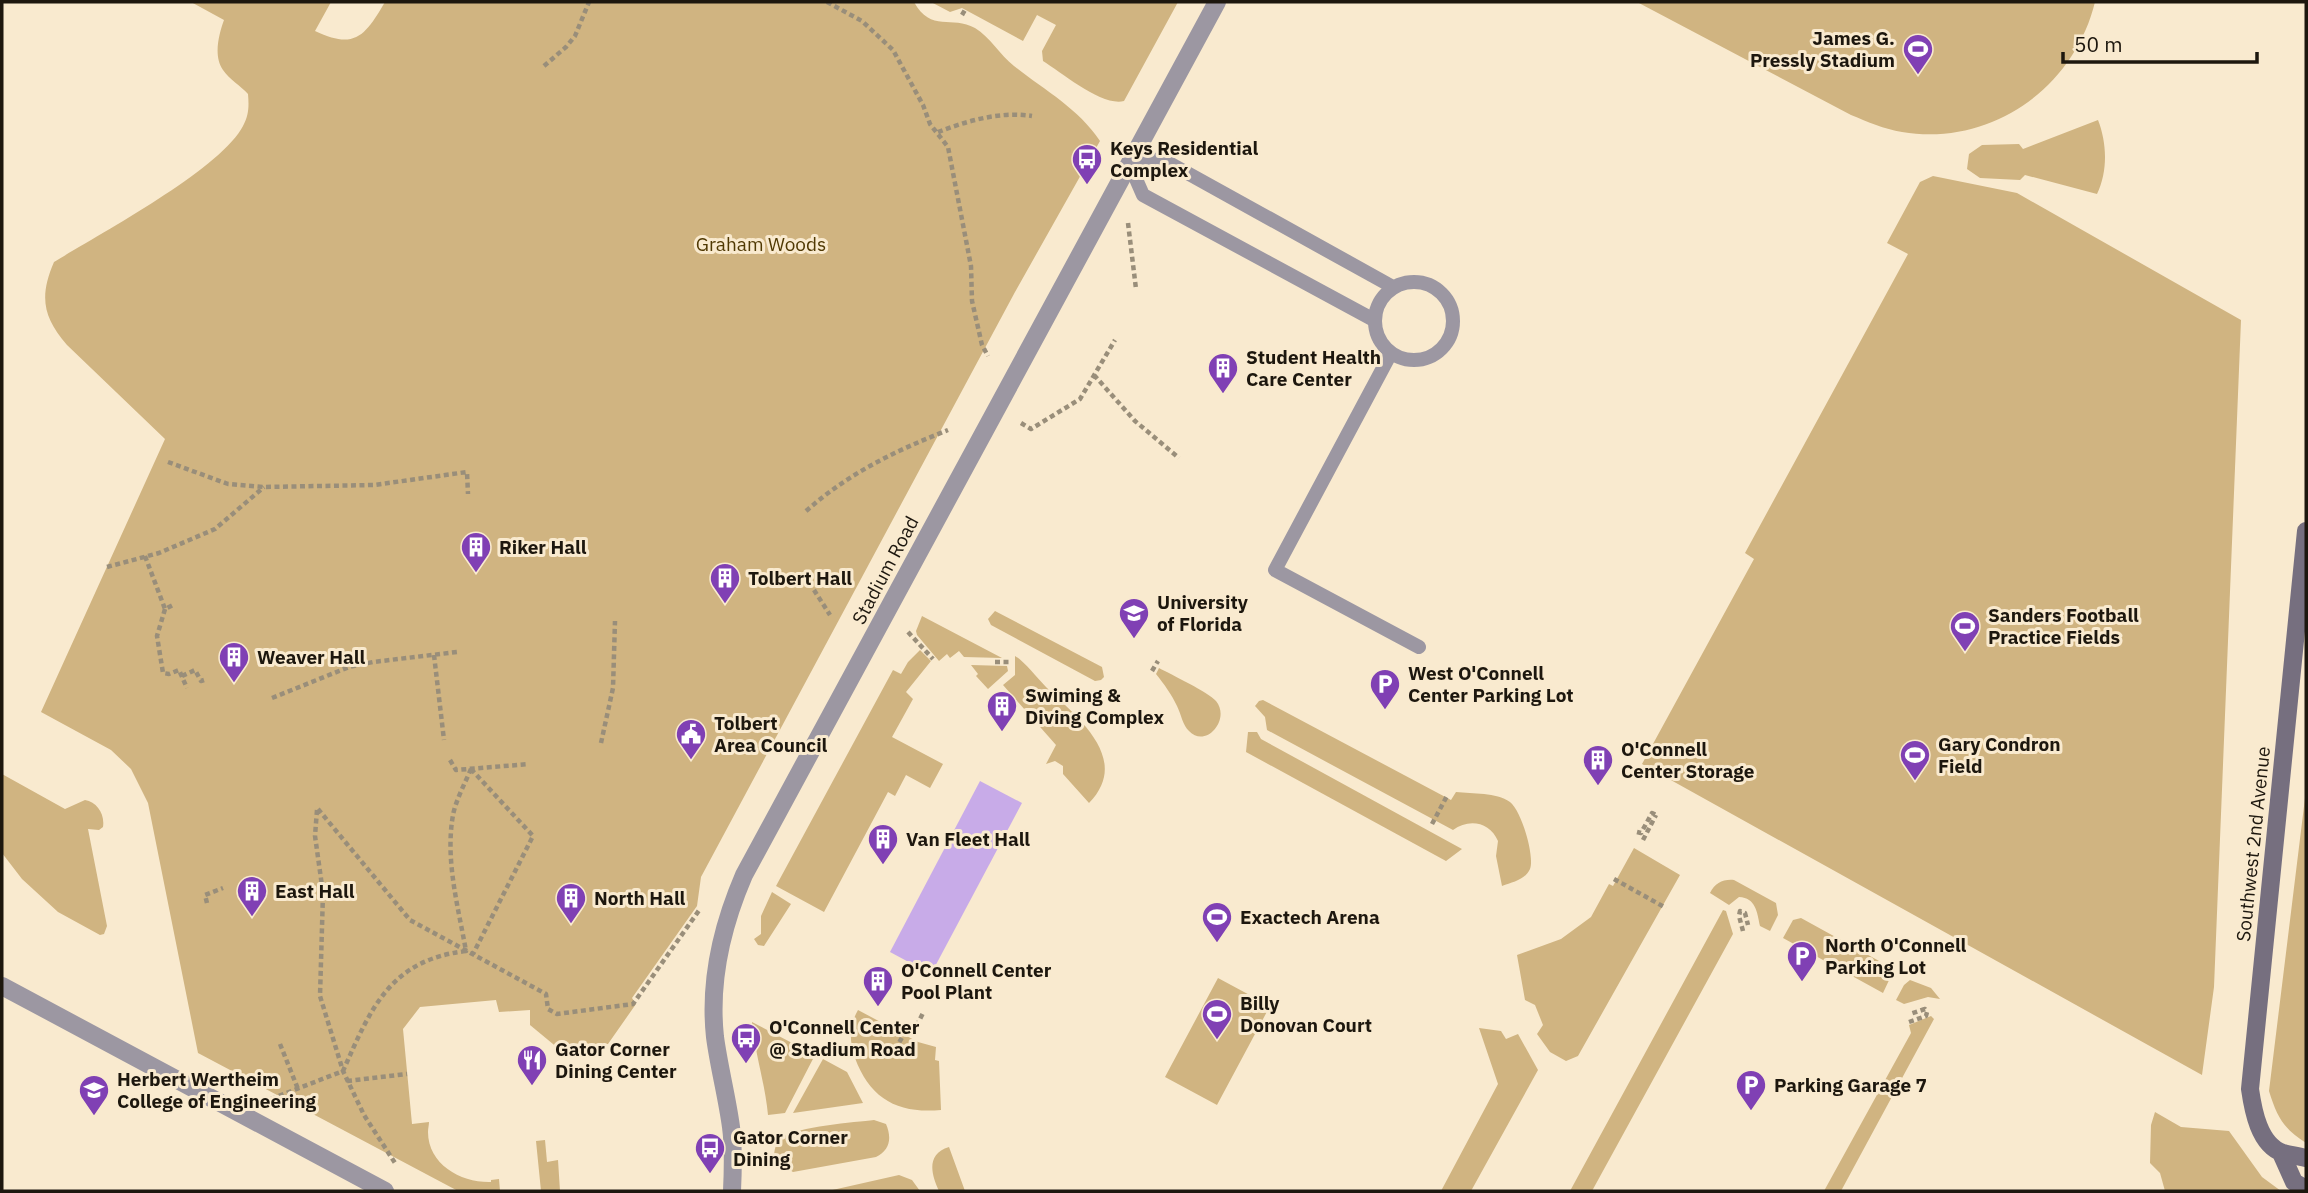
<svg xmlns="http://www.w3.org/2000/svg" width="2308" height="1193" viewBox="0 0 2308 1193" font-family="'IBM Plex Sans',sans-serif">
<rect width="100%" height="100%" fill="#f9eacf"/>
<path fill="#d0b481" d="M 191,2 L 331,2 L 315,31 C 355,50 365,36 385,2 L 914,2 C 931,33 952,15 975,28 C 990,37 1000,55 1014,66 C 1044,90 1078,108 1100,141 L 1015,292 L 701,877 L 697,906 L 632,998 L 636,1004 L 608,1044 L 559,1049 L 530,1025 L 530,1010 L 499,1012 L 496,1000 L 420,1007 L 403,1029 L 412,1124 L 429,1122 C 429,1125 428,1128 428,1132 C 428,1165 462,1183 491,1182 L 491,1180 L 499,1179 L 500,1191 L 458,1191 L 198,1053 L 148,803 L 131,769 L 111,750 L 41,712 L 165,439 L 67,345 C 43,317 39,297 54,262 C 98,235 221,169 243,126 C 249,115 249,106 248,94 C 241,86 229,79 223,70 C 213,56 219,34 224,20 Z
M 931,2 L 1178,2 L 1124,101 C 1103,107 1062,73 1043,61 L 1042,51 L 1056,25 L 1037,15 L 1023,41 L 962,8 L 950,12 Z
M 1637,2 L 2095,2 C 2074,88 1991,147 1902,132 C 1884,129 1868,122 1851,115 Z
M 2098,120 C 2107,143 2108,171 2097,194 L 2025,175 L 2020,180 L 1980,178 L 1967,169 L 1969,154 L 1982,145 L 2019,144 L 2023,149 Z
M 1933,176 L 2017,193 L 2241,320 L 2214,987 L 2202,1075 L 1642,764 L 1754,559 L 1745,553 L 1908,254 L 1887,243 L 1920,182 Z
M 995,611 L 1102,667 L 1104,677 L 1101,680 L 1095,681 L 991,625 L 988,619 Z
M 922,616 L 1002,658 L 964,657 L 959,651 L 950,658 L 947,654 L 939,661 L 917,635 L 916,631 Z
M 920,650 L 931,661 L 906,692 L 913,699 L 892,737 L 943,764 L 930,788 L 906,775 L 895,796 L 888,792 L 824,912 L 776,886 L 893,670 L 901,674 L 908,662 Z
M 1015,656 C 1024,661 1037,678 1046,687 C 1077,717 1132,759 1089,803 L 1063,774 L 1063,766 L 1055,761 L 1046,764 L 1056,745 L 1003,685 L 1015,675 Z
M 971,665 L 1007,666 L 1008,671 L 988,689 L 976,676 L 978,674 Z
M 1159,668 C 1172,675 1208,692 1216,701 C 1231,719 1206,749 1189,731 C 1183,726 1181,714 1177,706 C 1172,695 1164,684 1156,674 Z
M 1263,700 L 1451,800 L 1456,792 C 1473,794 1496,792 1510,802 C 1521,810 1535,856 1530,869 C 1525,880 1513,882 1502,886 L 1496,856 L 1498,841 C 1490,822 1469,818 1453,830 L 1267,730 L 1265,717 L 1255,706 L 1259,701 Z
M 1248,732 L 1257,732 L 1261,739 L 1462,849 L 1446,861 L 1246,752 Z
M 2,774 L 65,809 L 85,800 C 97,802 105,814 103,827 L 99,830 L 88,829 L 107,926 L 104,934 L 100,935 L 58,912 L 22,879 L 2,853 Z
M 2306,790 L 2306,1143 C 2283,1128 2277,1117 2269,1091 Z
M 1634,848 L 1680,875 L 1578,1056 L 1566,1061 L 1550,1052 L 1537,1034 L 1543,1025 L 1535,1005 L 1525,1000 L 1517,955 L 1561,939 L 1591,917 L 1609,884 L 1613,886 Z
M 1734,880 L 1776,903 L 1778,915 L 1770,931 L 1760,926 C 1757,912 1756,898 1739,897 L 1729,905 L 1710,893 C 1715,883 1723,879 1734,880 Z
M 772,892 L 791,904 L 764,946 L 758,945 L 754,939 L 761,934 L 761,916 Z
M 1723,910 L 1726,911 L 1733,934 L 1592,1191 L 1570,1191 Z
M 1801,918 L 1890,967 L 1891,976 L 1883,993 L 1783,938 L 1793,920 Z
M 1218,978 L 1270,1006 L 1217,1105 L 1165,1077 Z
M 1910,980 L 1931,988 L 1940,999 L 1928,997 L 1904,1004 L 1896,1000 L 1904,985 Z
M 858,1010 L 918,1042 L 936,1047 L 935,1060 L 939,1061 L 941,1110 C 898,1114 870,1099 855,1058 C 849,1040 849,1026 858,1010 Z
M 1931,1016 L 1934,1019 L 1841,1191 L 1824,1191 L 1911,1033 L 1909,1025 Z
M 752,1022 L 815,1055 L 785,1113 L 768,1115 C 765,1083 755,1054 752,1022 Z
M 1479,1028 L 1501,1031 L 1506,1039 L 1518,1034 L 1538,1070 L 1471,1191 L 1441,1191 L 1498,1084 Z
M 823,1059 L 847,1072 L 863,1103 L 793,1113 Z
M 2155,1112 L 2181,1127 L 2229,1131 L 2262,1177 L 2281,1191 L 2165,1191 L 2160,1173 L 2150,1163 L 2151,1125 Z
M 874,1120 L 886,1124 C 892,1138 890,1150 876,1157 L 793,1172 L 775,1161 C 773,1152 775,1143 783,1137 C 796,1127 856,1122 874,1120 Z
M 545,1140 L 547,1162 L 558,1160 L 560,1191 L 541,1191 L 536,1141 Z
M 949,1147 L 965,1191 L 939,1191 C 931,1174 926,1154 949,1147 Z
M 899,1175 L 912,1180 L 920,1191 L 828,1191 Z"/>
<path fill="#c8abe8" d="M 980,781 L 1022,803 L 931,974 L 890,952 Z"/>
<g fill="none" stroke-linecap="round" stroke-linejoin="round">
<path stroke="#998e7a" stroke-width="4.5" stroke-dasharray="5 3.5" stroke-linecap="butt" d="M 827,2 L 862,21 L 893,50 L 923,105 L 930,124 L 948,147 L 971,266 L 972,301 L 982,345 L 988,356
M 962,15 L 965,10
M 544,66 L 566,47 L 575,36 L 589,2
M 938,132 C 967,121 1000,111 1032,116
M 1128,223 L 1136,289
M 1094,375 L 1135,421 L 1179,458
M 1021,423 L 1031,429 L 1080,399 L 1115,340
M 168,462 L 228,484 L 264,487 L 374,485 L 467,472 L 468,494
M 806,511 C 849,473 895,451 948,430
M 145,556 L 165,609 L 173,605
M 107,567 L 159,553 L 215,529 L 264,487
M 814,590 L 830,615
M 165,609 L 157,636 L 163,673 L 169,674 L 179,670 L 187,688
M 908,632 L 933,659
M 434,655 L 444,740
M 995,662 L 1011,662
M 1152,671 L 1158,661
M 182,676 L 195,670 L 201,681 L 204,680
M 272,698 L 349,667 L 373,662 L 457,652
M 601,743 L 613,688 L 615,621
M 450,760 L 456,770 L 529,764
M 471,769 L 533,836 L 473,954
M 318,809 L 410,920 L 546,994 L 548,1009 L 557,1014 L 633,1004 L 700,909
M 317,810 L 315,836 L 323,893 L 320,996 L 343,1071 L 364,1115 L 395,1163
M 1432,824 L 1448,794
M 1637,832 L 1641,833 L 1652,813 L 1656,815
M 1643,840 L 1656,815
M 1614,879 L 1666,908
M 207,903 L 205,895 L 223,888
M 1743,931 L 1739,916 L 1740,911 L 1745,913 L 1748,925
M 1909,1022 L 1926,1016 L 1927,1012 L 1925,1009 L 1910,1014
M 280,1044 L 298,1089
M 891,1057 L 909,1025 L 918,1023 L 923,1013
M 347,1081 L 407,1074
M 271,1099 L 343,1071 C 371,1008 390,960 466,951 C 458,906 445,860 453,815 C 456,800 465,783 471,769"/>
<path stroke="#9c97a2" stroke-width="14" d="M1375 321a39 39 0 1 1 78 0a39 39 0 1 1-78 0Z
M 1374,320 L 1143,195 L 1129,163 L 1162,159 L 1393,287
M 1391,353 L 1275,570 L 1419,647"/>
<path stroke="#9c97a2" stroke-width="18" d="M 2,986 L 385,1191
M 732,1191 C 733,1170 734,1149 731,1127 C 727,1097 719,1067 715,1037 C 709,981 722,926 744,875 L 1217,2"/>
<path stroke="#766f7f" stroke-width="18" d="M 2306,531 L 2250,1089 C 2253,1110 2259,1145 2283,1153 C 2291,1155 2299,1156 2306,1158
M 2281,1153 L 2294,1182 L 2306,1189"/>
</g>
<defs>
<g id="stadium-pin" transform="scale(1.575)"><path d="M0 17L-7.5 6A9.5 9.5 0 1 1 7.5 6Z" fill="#8040b4" stroke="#f9eacf"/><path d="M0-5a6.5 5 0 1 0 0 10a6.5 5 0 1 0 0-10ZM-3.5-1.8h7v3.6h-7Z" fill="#fff"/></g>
<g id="bus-pin" transform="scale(1.575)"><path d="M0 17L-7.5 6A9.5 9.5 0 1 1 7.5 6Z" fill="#8040b4" stroke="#f9eacf"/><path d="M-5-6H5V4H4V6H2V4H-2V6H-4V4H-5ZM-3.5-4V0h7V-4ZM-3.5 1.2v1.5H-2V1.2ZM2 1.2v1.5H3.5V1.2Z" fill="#fff"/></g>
<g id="building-pin" transform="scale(1.575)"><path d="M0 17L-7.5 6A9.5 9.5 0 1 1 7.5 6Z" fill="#8040b4" stroke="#f9eacf"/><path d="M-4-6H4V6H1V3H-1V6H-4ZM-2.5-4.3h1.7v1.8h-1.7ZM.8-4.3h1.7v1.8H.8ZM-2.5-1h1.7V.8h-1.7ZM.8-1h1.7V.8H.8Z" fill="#fff"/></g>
<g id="university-pin" transform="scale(1.575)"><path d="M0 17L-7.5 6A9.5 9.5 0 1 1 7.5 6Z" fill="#8040b4" stroke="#f9eacf"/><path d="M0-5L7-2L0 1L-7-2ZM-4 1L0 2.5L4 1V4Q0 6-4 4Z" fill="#fff"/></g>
<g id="parking-pin" transform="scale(1.575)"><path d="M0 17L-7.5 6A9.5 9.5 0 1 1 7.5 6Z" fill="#8040b4" stroke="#f9eacf"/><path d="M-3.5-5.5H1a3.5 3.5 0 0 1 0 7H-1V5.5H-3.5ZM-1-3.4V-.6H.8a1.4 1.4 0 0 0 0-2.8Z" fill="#fff"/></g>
<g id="civic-pin" transform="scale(1.575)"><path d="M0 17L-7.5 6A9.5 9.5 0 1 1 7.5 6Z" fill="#8040b4" stroke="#f9eacf"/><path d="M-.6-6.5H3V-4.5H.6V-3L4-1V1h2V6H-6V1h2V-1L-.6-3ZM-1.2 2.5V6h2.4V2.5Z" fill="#fff"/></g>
<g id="restaurant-pin" transform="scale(1.575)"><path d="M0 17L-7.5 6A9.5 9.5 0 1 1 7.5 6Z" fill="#8040b4" stroke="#f9eacf"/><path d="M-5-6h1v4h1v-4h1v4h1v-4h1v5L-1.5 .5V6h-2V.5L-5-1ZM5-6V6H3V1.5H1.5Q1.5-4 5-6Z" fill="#fff"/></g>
</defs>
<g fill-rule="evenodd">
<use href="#stadium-pin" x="1918" y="49"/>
<use href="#bus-pin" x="1087" y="159"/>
<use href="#building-pin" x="1223" y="368"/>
<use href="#building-pin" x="476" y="547"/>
<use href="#building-pin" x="725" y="578"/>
<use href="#university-pin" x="1134" y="613"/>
<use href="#stadium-pin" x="1965" y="626"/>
<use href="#building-pin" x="234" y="657"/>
<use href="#parking-pin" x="1385" y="684"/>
<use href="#building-pin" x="1002" y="706"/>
<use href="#civic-pin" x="691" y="734"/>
<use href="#stadium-pin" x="1915" y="755"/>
<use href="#building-pin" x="1598" y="760"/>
<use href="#building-pin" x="883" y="839"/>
<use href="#building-pin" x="252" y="891"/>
<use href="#building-pin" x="571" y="898"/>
<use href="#stadium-pin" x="1217" y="917"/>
<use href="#parking-pin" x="1802" y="956"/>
<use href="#building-pin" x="878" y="981"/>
<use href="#stadium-pin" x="1217" y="1014"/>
<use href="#bus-pin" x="746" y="1038"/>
<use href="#restaurant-pin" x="532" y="1060"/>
<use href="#parking-pin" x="1751" y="1085"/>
<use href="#university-pin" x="94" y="1090"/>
<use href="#bus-pin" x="710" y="1148"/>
</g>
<g text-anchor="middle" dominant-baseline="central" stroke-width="6" stroke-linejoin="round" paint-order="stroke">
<g font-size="19" font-weight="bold" fill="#1d170e" stroke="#f9eacf" text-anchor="start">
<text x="1895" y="38" text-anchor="end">James G.<tspan x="1895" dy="22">Pressly Stadium</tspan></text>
<text x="1110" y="148">Keys Residential<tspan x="1110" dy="22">Complex</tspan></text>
<text x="1246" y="357">Student Health<tspan x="1246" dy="22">Care Center</tspan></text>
<text x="499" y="547">Riker Hall</text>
<text x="748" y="578">Tolbert Hall</text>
<text x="1157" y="602">University<tspan x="1157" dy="22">of Florida</tspan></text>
<text x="1988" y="615">Sanders Football<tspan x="1988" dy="22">Practice Fields</tspan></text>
<text x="257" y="657">Weaver Hall</text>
<text x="1408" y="673">West O'Connell<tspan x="1408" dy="22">Center Parking Lot</tspan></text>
<text x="1025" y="695">Swiming &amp;<tspan x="1025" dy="22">Diving Complex</tspan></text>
<text x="714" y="723">Tolbert<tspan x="714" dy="22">Area Council</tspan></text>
<text x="1938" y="744">Gary Condron<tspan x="1938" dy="22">Field</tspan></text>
<text x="1621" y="749">O'Connell<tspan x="1621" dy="22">Center Storage</tspan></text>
<text x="906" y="839">Van Fleet Hall</text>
<text x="275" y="891">East Hall</text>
<text x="594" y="898">North Hall</text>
<text x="1240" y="917">Exactech Arena</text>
<text x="1825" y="945">North O'Connell<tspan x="1825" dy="22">Parking Lot</tspan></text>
<text x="901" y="970">O'Connell Center<tspan x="901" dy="22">Pool Plant</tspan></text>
<text x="1240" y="1003">Billy<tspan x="1240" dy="22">Donovan Court</tspan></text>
<text x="769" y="1027">O'Connell Center<tspan x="769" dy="22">@ Stadium Road</tspan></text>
<text x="555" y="1049">Gator Corner<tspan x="555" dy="22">Dining Center</tspan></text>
<text x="117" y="1079">Herbert Wertheim<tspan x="117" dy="22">College of Engineering</tspan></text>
<text x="1774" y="1085">Parking Garage 7</text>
<text x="733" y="1137">Gator Corner<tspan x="733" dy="22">Dining</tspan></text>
</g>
<g font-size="19" fill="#503903" stroke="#f9eacf">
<text x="761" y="244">Graham Woods</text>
</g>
<g font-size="19" fill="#1d170e" stroke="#f9eacf">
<text transform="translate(885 570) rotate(-62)">Stadium Road</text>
<text transform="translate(2253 844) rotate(-84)">Southwest 2nd Avenue</text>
</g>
</g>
<rect width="2308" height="1193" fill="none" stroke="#1d170e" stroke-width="7"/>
<path d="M2063 52v10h194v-10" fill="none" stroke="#1d170e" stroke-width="3.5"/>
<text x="2074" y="52" font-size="21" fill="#1d170e" stroke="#f9eacf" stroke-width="5" paint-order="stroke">50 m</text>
</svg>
